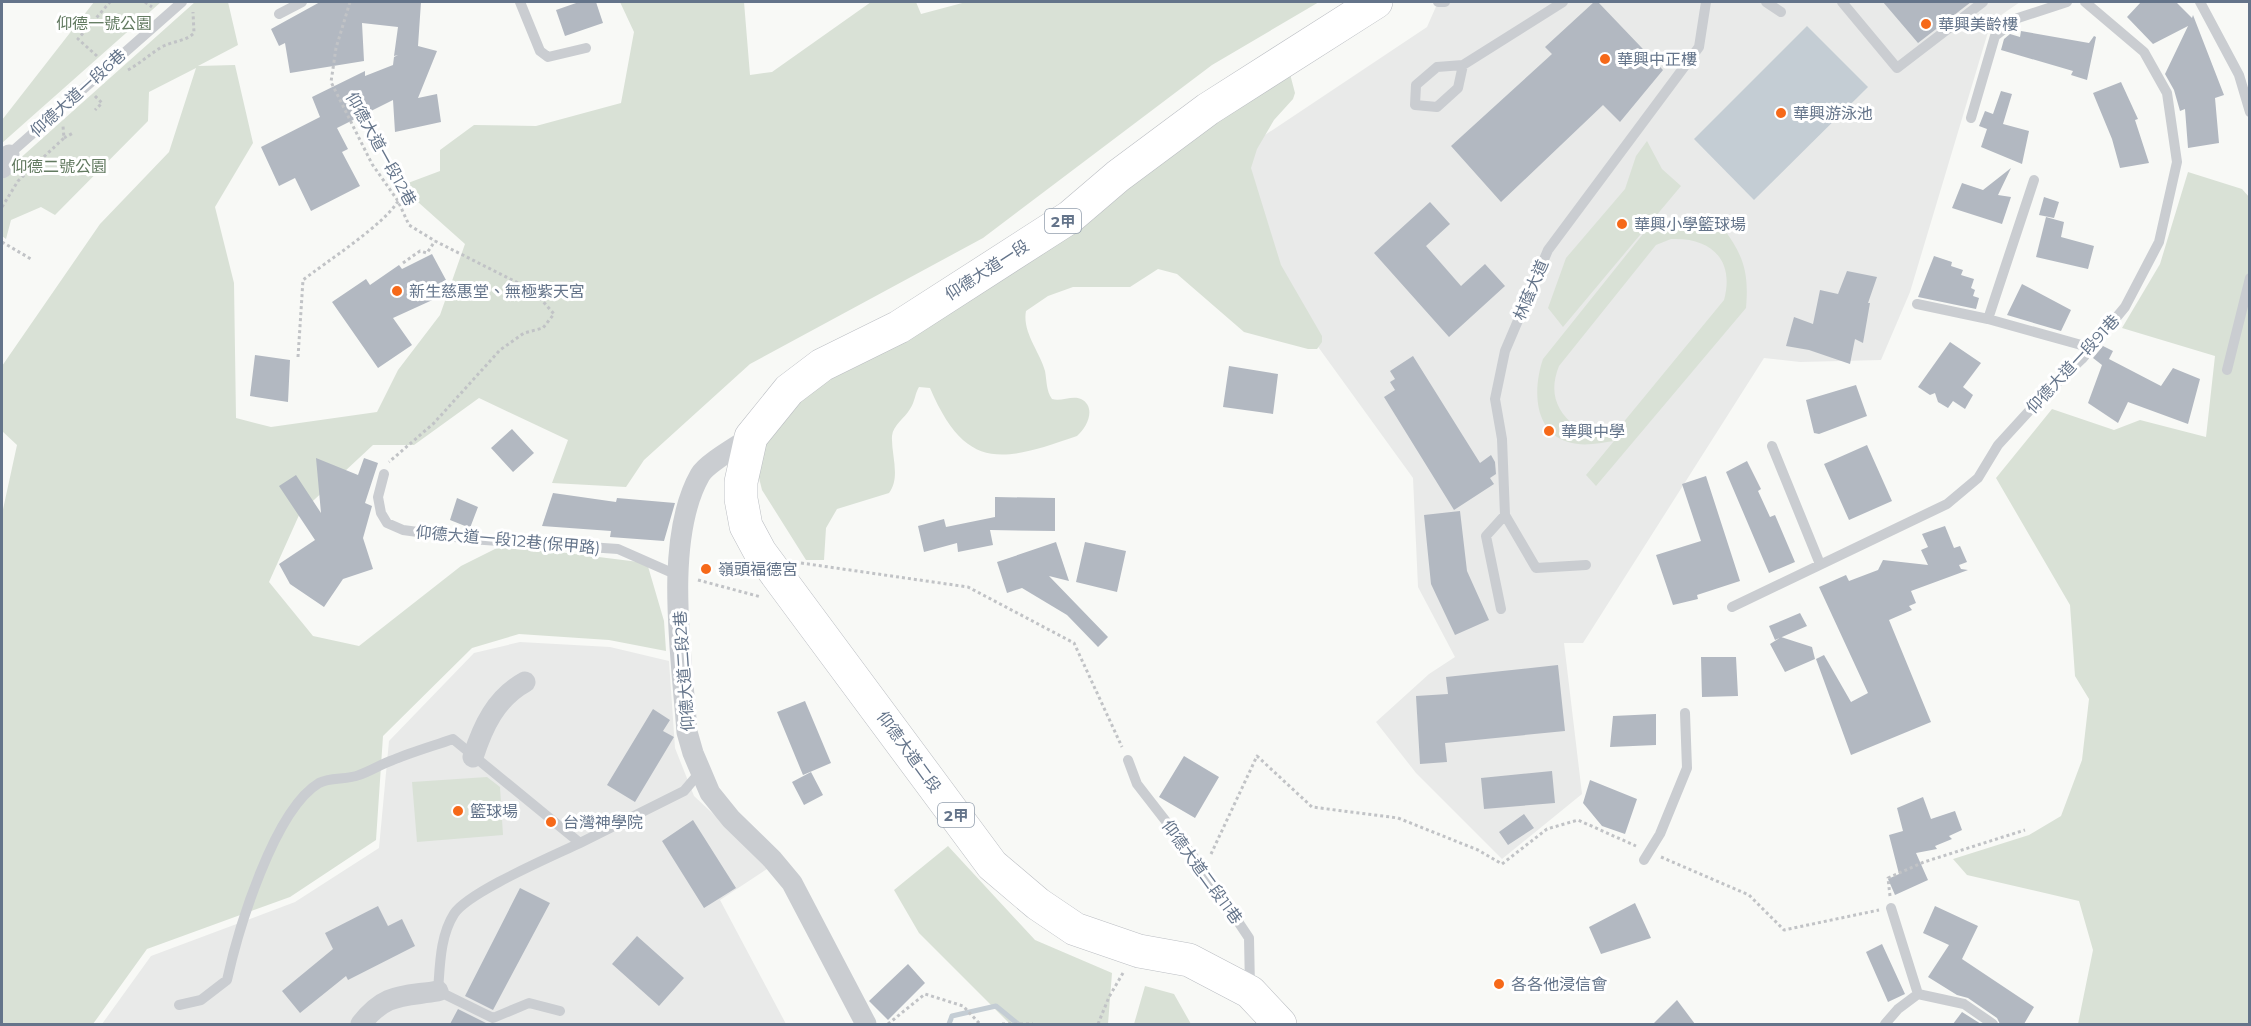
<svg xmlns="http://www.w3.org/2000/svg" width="2251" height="1026" viewBox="0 0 2251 1026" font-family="Montserrat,'Noto Sans TC',sans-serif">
<rect width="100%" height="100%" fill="#f8f9f6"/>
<path fill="#e9eae9" d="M 1438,2 L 2020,2 L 1991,22 L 1910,292 L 1881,360 L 1800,362 L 1764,358 L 1583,643 L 1564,643 L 1582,794 L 1502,859 L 1416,773 L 1376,722 L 1429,674 L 1455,657 L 1418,587 L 1413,478 L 1274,286 L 1232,157 L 1427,27 Z
M 520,642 L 610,647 L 669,661 L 675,748 L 694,796 L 754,852 L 767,869 L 720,900 L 786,1024 L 102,1024 L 151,956 L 295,902 L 379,848 L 389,741 L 474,653 Z"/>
<path fill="#d9e1d6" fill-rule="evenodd" d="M 94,2 L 161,2 L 2,143 L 2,120 Z
M 195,2 L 228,2 L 238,45 L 198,66 L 235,65 L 253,143 L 215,207 L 234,283 L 236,418 L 271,427 L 377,412 L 398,370 L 440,315 L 465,244 L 400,186 L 440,171 L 440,150 L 474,125 L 536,126 L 621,103 L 634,32 L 620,2 L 744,2 L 750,75 L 772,72 L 871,2 L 916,2 L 921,14 L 966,2 L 1319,2 L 1212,65 L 983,238 L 750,364 L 644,460 L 626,487 L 552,483 L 568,440 L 479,398 L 414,445 L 373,445 L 300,513 L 269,582 L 313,636 L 359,646 L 461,566 L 503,545 L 647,563 L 664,621 L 666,651 L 609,640 L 519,634 L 472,648 L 383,736 L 376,840 L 290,897 L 147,949 L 93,1024 L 2,1024 L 2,514 L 17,445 L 2,431 L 2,366 L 100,224 L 169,152 L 196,68 L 149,92 L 148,121 L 55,215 L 41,207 L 11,220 L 6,239 L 2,236 L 2,181 L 7,170 Z
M 1290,74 L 1295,93 L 1293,99 L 1274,120 L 1257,149 L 1251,168 L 1281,265 L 1322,336 L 1322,342 L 1317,349 L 1308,349 L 1244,332 L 1177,274 L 1158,269 L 1130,287 L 1073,287 L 1048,296 L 1026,311 C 1022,332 1040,352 1045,371 C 1047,382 1046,390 1052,399 C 1061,402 1072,395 1081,399 C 1097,407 1087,428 1077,436 C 1002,462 966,472 930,388 L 919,387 C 915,393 915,402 910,409 C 905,418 893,425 892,436 C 891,455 901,477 889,493 L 837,509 L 826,528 L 824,560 L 806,560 L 762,490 L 758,474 L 759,439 L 795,390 Z
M 1647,141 L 1662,169 L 1681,186 L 1563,327 L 1548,308 L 1566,258 L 1625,189 L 1636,156 Z
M 2188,172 L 2242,189 L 2250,198 L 2249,1024 L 2078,1024 L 2093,950 L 2079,901 L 1967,875 L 1953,859 L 2029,835 L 2061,816 L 2082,760 L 2089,699 L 2075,676 L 2070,605 L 1996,478 L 2052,409 L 2114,430 L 2140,420 L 2206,437 L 2215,356 L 2122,328 L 2160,264 Z
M 1674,223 L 1704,223 L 1723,228 C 1744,256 1749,273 1746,308 L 1596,486 L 1586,475 L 1614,441 C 1600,443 1583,447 1568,442 C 1533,431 1533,388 1543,359 L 1647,229 ZM 1671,239 C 1711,237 1735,260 1724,300 L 1622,424 L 1576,427 C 1555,410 1549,391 1559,366 L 1656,245 Z
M 487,777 L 500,787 L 503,835 L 417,842 L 412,782 Z
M 948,846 L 1035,940 L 1112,973 L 1108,1024 L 1010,1024 L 919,933 L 894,890 Z
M 1145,986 L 1174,994 L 1191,1024 L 1134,1024 Z"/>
<path fill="#c4cdd4" d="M 1807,26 L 1868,87 L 1754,200 L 1694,139 Z"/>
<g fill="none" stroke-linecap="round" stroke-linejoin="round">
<path stroke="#c4cdd4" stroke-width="5" d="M 949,1024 L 952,1016 L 996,1006 L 1018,1024"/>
</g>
<path fill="#b2b8c1" d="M 320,2 L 421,2 L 418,46 L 437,51 L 418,98 L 437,94 L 441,122 L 395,132 L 393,100 L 337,128 L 348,149 L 342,152 L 360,186 L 311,211 L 295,178 L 279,186 L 261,147 L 320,117 L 312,97 L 365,71 L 365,76 L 393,65 L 394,57 L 398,55 L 394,56 L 398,27 L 362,23 L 364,61 L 290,73 L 285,43 L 279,46 L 271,29 Z
M 579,2 L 596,2 L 603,23 L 565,36 L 556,10 Z
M 1594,2 L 1598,2 L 1663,70 L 1620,122 L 1603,105 L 1501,202 L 1451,146 L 1552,54 L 1545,47 Z
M 1883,2 L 1971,2 L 1918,43 Z
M 2141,2 L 2176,2 L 2192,18 L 2193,15 L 2224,95 L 2215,98 L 2219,143 L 2188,148 L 2185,109 L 2180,111 L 2174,90 L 2165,74 L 2188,26 L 2153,44 L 2127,17 Z
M 2021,31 L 2089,43 L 2094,36 L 2096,37 L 2087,80 L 2071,75 L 2073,71 L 2001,50 L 2004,39 L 2010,34 L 2020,37 Z
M 2121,82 L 2138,119 L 2135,120 L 2149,163 L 2120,168 L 2112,139 L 2093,93 Z
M 2001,91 L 2012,94 L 2003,124 L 2029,131 L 2022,164 L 1981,147 L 1987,129 L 1979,126 L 1985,111 L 1993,114 Z
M 2011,168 L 1998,195 L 2011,197 L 2002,224 L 1952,208 L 1962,183 L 1983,190 Z
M 2044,197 L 2059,202 L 2054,218 L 2039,215 Z
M 1430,202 L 1450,224 L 1426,246 L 1461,286 L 1485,264 L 1505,286 L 1449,337 L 1374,253 Z
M 2046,217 L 2064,222 L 2061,237 L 2094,246 L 2088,269 L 2036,257 Z
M 432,254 L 446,280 L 434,287 L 439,297 L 393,318 L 412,345 L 378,368 L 332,302 L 366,279 L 370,285 L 399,265 L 402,269 Z
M 1934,256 L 1952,262 L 1951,266 L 1963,270 L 1961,275 L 1974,279 L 1971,288 L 1975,290 L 1973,296 L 1979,298 L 1976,309 L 1918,297 Z
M 1847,271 L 1877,277 L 1868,303 L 1870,303 L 1863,343 L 1855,339 L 1850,364 L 1809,350 L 1786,346 L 1794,317 L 1813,324 L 1820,290 L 1838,294 Z
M 2022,284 L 2071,310 L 2061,331 L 2007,315 Z
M 1950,342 L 1981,363 L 1963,387 L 1973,395 L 1965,409 L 1953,401 L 1948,408 L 1938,402 L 1935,393 L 1930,395 L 1918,387 Z
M 2103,346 L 2113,351 L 2109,359 L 2161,386 L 2173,368 L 2200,379 L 2188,424 L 2128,402 L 2118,423 L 2088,403 L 2102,365 L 2093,358 Z
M 255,355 L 290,360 L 288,402 L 250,396 Z
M 1413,356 L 1480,463 L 1491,455 L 1495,462 L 1496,474 L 1490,478 L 1494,484 L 1454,510 L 1384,397 L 1395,390 L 1390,382 L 1395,379 L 1390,371 Z
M 1229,366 L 1278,374 L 1273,414 L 1223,407 Z
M 1856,385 L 1867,416 L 1819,434 L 1814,433 L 1806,400 Z
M 512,429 L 534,453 L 513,472 L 491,448 Z
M 1867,445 L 1892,501 L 1849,520 L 1824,464 Z
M 316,458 L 358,475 L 364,458 L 378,463 L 365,503 L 372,506 L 363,538 L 373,569 L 343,579 L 324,607 L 290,584 L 279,564 L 315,540 L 279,486 L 296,475 L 321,513 Z
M 1747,461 L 1761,489 L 1758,491 L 1770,517 L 1775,515 L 1795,562 L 1769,573 L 1726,472 Z
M 1706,476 L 1740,581 L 1697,595 L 1698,599 L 1673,605 L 1656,555 L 1701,541 L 1682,484 Z
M 553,493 L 616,502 L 617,498 L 675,503 L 664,541 L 610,537 L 611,531 L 542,526 Z
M 995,497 L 1055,498 L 1055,531 L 990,530 L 993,545 L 958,552 L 957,543 L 924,552 L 918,526 L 944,519 L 946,527 L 995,517 Z
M 457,498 L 478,507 L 470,528 L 450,520 Z
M 1460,511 L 1467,571 L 1489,620 L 1455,635 L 1431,584 L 1424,515 Z
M 1945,526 L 1954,548 L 1960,546 L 1967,562 L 1959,565 L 1961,569 L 1968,570 L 1911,591 L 1916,603 L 1909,606 L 1912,610 L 1889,620 L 1931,722 L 1851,755 L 1816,659 L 1824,655 L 1851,702 L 1868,693 L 1819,587 L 1846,575 L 1849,581 L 1878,570 L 1883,560 L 1928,565 L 1921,550 L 1928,547 L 1922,534 Z
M 1056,542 L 1069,581 L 1049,576 L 1108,637 L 1098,647 L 1067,615 L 1022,588 L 1007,593 L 997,562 Z
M 1085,542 L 1126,551 L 1117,592 L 1076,582 Z
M 1800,613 L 1807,626 L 1775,640 L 1769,626 Z
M 1781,637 L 1812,647 L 1815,659 L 1785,672 L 1770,644 Z
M 1701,657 L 1736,657 L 1738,696 L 1702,697 Z
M 1558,665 L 1565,731 L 1445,743 L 1447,762 L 1420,764 L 1416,696 L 1448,694 L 1446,677 Z
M 805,701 L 831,763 L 803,775 L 777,712 Z
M 653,709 L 670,720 L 663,731 L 674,737 L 635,802 L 607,785 Z
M 1656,714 L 1656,745 L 1610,747 L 1613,716 Z
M 1184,756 L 1219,777 L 1195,818 L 1159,797 Z
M 1552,771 L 1555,803 L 1484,809 L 1481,778 Z
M 811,772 L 823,795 L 804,805 L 792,782 Z
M 1590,780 L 1637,799 L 1625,834 L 1602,826 L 1583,803 Z
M 1923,797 L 1931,819 L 1955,811 L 1962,830 L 1949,836 L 1952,839 L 1935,846 L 1937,849 L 1916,853 L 1928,880 L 1895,895 L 1888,879 L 1899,874 L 1889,835 L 1903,831 L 1897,808 Z
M 1524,814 L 1534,828 L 1508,845 L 1499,832 Z
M 693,820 L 736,888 L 704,908 L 662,841 Z
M 520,888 L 550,903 L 493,1010 L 465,996 Z
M 1635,903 L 1651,938 L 1601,954 L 1589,927 Z
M 378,906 L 388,926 L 402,919 L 415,946 L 348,980 L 346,976 L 300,1013 L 282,991 L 333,949 L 325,933 Z
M 1935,906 L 1978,926 L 1962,959 L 2034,1007 L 2024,1024 L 2000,1024 L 1997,1018 L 1968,998 L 1957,995 L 1928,977 L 1949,945 L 1923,933 Z
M 637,936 L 684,978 L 659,1006 L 612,964 Z
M 1882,944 L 1905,994 L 1888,1002 L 1866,952 Z
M 908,964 L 925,983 L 888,1020 L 869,1001 Z
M 1677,1000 L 1695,1024 L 1653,1024 Z
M 458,1009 L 488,1024 L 450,1024 Z
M 1962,1012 L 1981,1024 L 1953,1024 Z"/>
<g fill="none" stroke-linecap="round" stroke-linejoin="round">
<g stroke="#bbbec3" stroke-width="34">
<path id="primary" d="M 1280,1024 L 1250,992 L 1189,960 L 1139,951 L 1075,929 L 1038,904 L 992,865 L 760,552 L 746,526 L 741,499 L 741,482 L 751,437 L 789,390 L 822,365 L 899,327 L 1070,217 L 1118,176 L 1208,109 L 1376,2"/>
</g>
<path stroke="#c1c3c6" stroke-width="3" stroke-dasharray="3 3" stroke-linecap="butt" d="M 145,2 L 152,7
M 350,2 L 336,48 L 331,82 L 372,164 L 398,201 L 409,225 L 435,241 L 534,291 L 554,314 L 543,328 L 524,333 L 500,350 L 434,423 L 389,462
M 97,56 L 78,39 L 110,2
M 128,70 C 139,64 149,55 160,48 C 171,41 185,42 194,33 L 193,12
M 95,96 L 102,103 L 95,110
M 64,138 L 73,133
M 2,207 L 18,181 L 64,138 L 63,126
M 2,242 L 31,259
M 403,263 L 420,251 L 427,253 L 435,241
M 298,357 L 303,280 C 326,262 385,224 398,201
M 801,563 L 968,587 L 1074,643 L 1122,747
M 698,580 L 761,597
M 1211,854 L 1257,756 L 1312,807 L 1398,818 L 1478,850 L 1502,864 L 1547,829 L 1578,820 L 1636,846
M 1661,857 L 1749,895 L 1784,930 L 1879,910
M 1890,896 L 1888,878 L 1924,862 L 2025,830
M 888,1024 L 925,994 L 963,1006 L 980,1024
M 1002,1024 L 1033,1024
M 1098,1024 L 1109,997 L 1123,973"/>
<path stroke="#cacdd1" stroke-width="10" d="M 520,2 L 540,51 L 548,57 L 586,48
M 1438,2 L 1445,2
M 1766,2 L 1781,12
M 1842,2 L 1897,68 L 1983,2
M 2200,2 L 2239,75 L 2250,112
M 279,14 L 302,2
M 1463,65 L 1458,88 L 1437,107 L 1415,105 L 1416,85 L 1437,67 Z
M 1463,65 L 1563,2
M 1971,118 L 1995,36 L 2018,18 L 2067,2
M 6,157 L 182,2
M 2034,180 L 1988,319 L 2092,348
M 1917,304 L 1988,319
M 2227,370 L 2250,278
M 1772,446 L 1820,564
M 384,474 L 378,497 L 381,513 L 387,523 L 403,530 L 470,539 L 618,549 L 677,575
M 1586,565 L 1536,568 L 1505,515 L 1502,439 L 1495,399 L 1505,351 L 1548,250 L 1699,47 L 1706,2
M 1732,607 L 1947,504 L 1978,478 L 1998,445 L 2040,399 L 2082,359 L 2125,307 L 2159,242 L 2177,162 L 2167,93 L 2144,52 L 2085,2
M 1501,609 L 1486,536 L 1505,515
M 1128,760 L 1137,784 L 1203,869 L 1249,938 L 1250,988
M 1644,860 L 1660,834 L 1687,768 L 1685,713
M 1918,994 L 1964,1004 L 1993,1024
M 179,1005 L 201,1000 L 227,980 C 238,930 274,810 319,783 C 330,777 347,780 359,775 C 371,771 381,764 393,760 C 412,752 433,746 453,739 L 580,843 L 684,791 L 701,771
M 560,1011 L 529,1003 L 493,1018 L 438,991 C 440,965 440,936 454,914 C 468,892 553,856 580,843
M 1885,1024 L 1898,1009 L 1918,994 L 1891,908"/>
<path stroke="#cacdd1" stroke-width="21" d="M 2,168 L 9,155
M 751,437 C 738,446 707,463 700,475 C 663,540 682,659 687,732 L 693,753 L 710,793 L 731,819 L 772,859 L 792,883 L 866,1024
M 473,757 C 483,726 496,698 525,682
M 361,1024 C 385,993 401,997 438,991"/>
<use href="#primary" stroke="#fff" stroke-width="33"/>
</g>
<g fill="#f66919" stroke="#fff" stroke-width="2">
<circle cx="1926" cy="24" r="6"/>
<circle cx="1605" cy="59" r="6"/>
<circle cx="1781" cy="113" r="6"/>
<circle cx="1622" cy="224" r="6"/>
<circle cx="397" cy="291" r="6"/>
<circle cx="1549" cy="431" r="6"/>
<circle cx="706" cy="569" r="6"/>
<circle cx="458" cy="811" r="6"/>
<circle cx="551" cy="822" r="6"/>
<circle cx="1499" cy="984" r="6"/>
</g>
<g text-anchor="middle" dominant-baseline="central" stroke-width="6" stroke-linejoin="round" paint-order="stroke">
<g fill="#fff" stroke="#929ead" stroke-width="1.5">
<rect x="1045" y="209" width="36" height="24" rx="4.5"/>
<rect x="938" y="803" width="36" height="24" rx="4.5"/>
</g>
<g font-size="15" font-weight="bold" fill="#64748a">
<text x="1063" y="221">2甲</text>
<text x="956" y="815">2甲</text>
</g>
<g font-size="16" fill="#627a60" stroke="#fff">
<text x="104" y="23">仰德一號公園</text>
<text x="59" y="166">仰德二號公園</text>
</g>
<g font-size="16" fill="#64748a" stroke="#fff" text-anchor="start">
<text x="1938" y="24">華興美齡樓</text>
<text x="1617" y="59">華興中正樓</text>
<text x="1793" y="113">華興游泳池</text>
<text x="1634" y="224">華興小學籃球場</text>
<text x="409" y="291">新生慈惠堂、無極紫天宮</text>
<text x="1561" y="431">華興中學</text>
<text x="718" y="569">嶺頭福德宮</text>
<text x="470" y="811">籃球場</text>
<text x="563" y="822">台灣神學院</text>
<text x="1511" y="984">各各他浸信會</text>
</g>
<g font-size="16" fill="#64748a" stroke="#fff">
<text transform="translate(78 93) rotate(-42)">仰德大道一段6巷</text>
<text transform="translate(381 149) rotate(61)">仰德大道一段12巷</text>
<text transform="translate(987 270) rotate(-33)">仰德大道一段</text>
<text transform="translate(1531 290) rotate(-67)">林蔭大道</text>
<text transform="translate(2073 364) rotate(-47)">仰德大道一段91巷</text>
<text transform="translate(508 540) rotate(5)">仰德大道一段12巷(保甲路)</text>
<text transform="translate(684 671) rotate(-94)">仰德大道二段2巷</text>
<text transform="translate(909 752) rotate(54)">仰德大道二段</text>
<text transform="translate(1202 872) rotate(54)">仰德大道二段11巷</text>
</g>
</g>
<rect width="2251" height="1026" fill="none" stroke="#64748a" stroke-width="6"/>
</svg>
